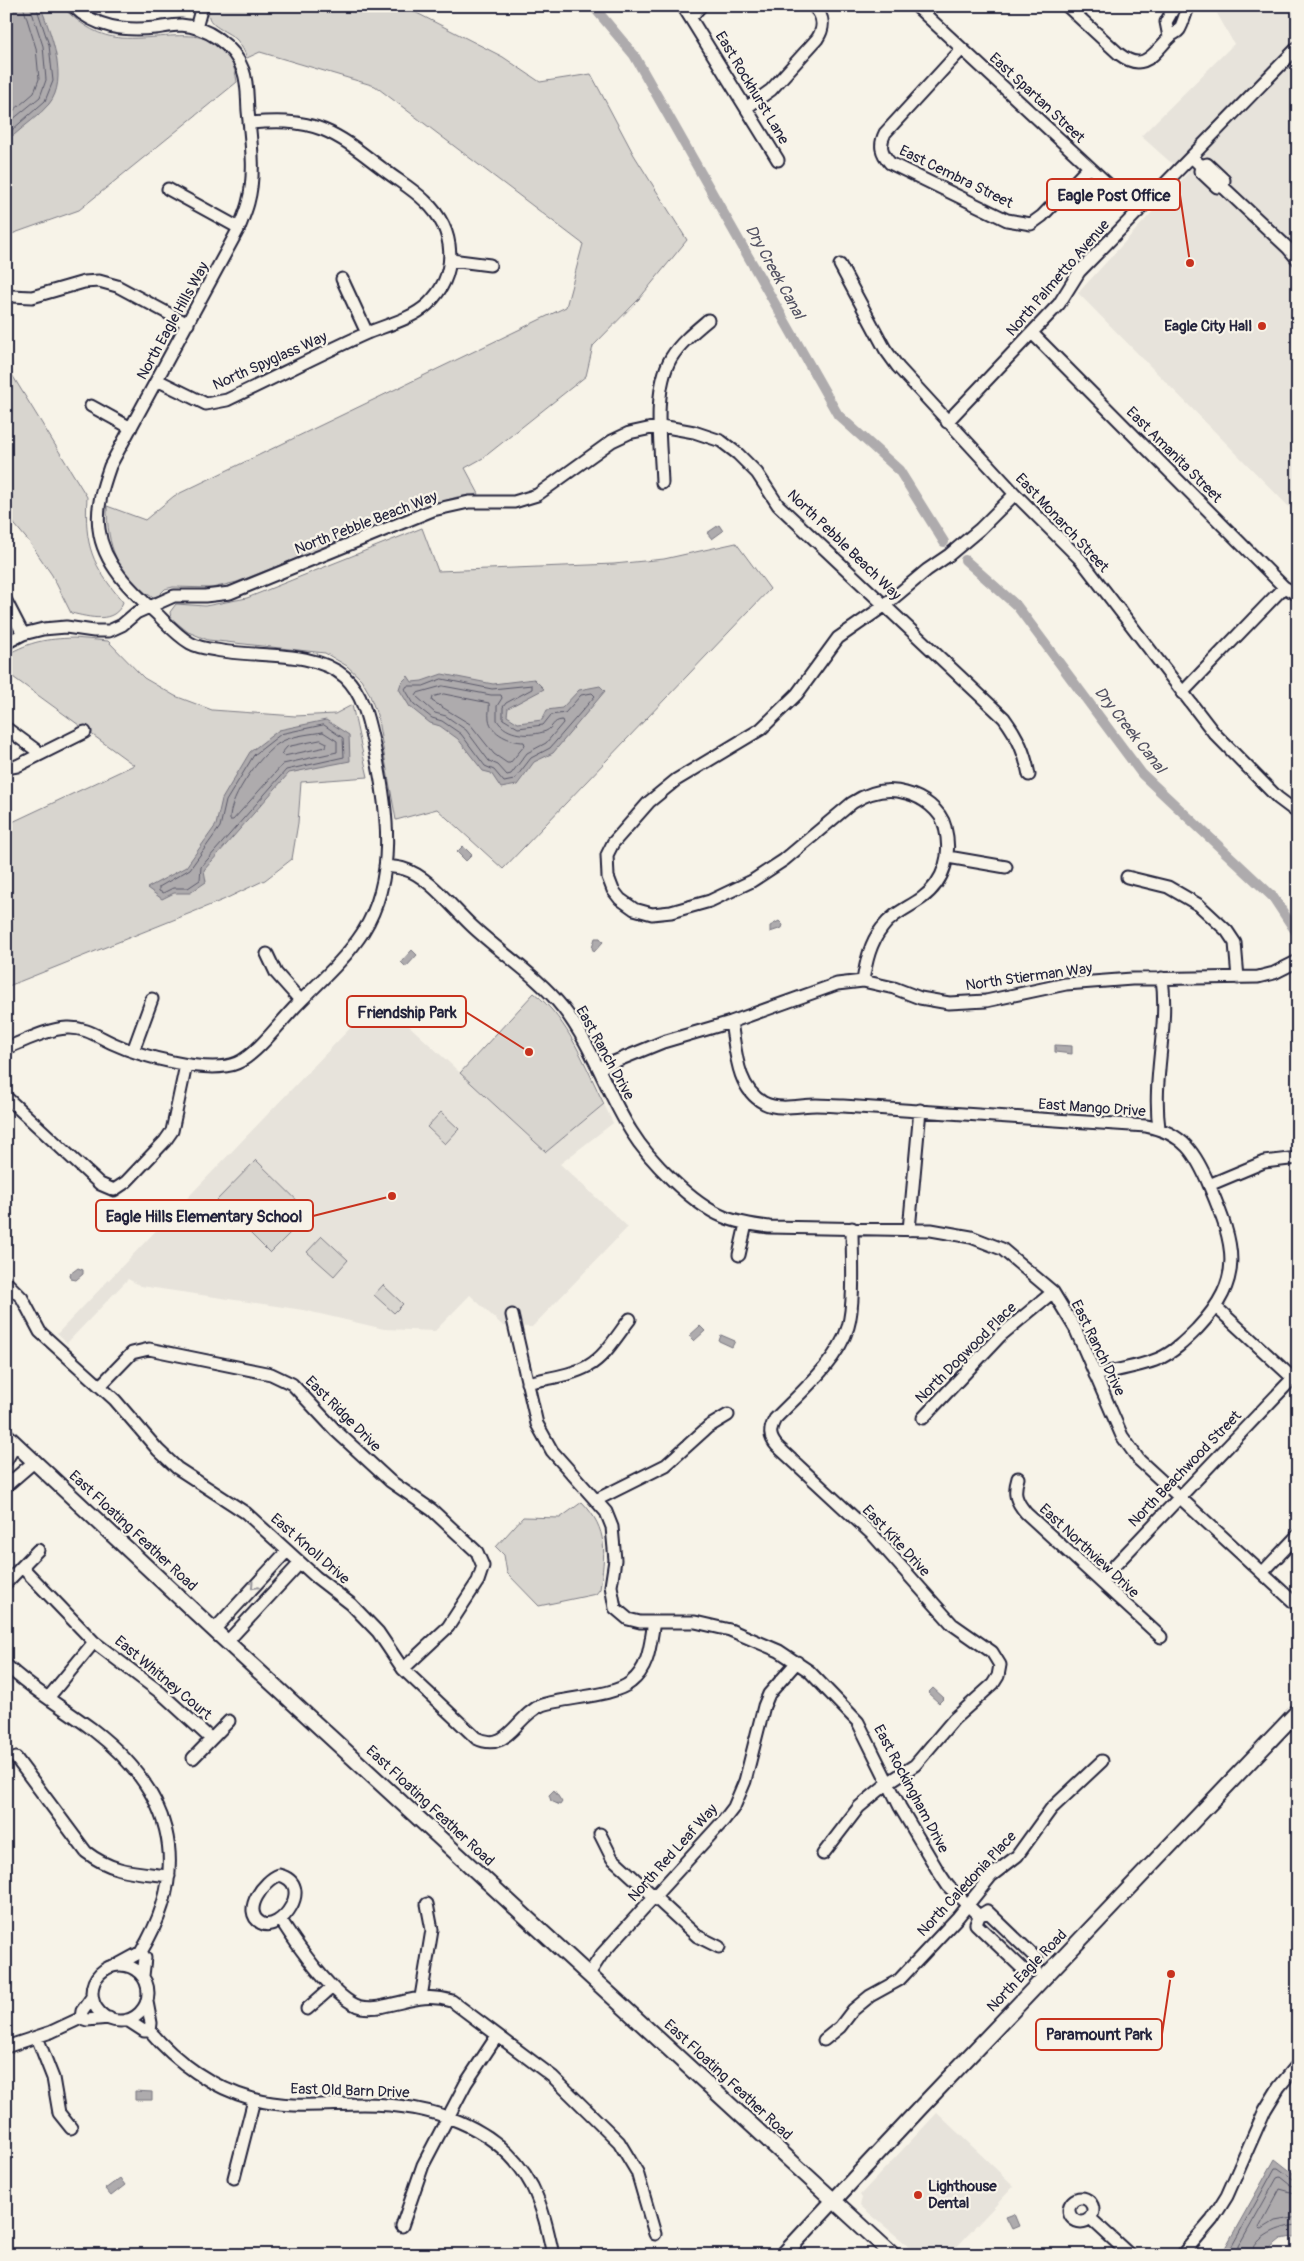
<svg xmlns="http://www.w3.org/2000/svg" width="1304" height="2261" viewBox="0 0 1304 2261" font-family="Pangolin,sans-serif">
<rect width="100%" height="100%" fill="#f7f3e8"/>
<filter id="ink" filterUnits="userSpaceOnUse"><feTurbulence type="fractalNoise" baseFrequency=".02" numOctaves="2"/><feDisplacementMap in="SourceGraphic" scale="10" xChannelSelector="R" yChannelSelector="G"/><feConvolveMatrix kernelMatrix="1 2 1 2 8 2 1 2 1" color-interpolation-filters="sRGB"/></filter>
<g filter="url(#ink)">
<path fill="#e7e3db" d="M 1213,6 L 1298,6 L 1298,516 L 1078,293 L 1188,173 L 1169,161 L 1141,136 L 1234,44 Z
M 379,998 L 546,1152 L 604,1104 L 613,1123 L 560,1164 L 628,1227 L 532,1327 L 503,1326 L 470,1295 L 435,1331 L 384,1329 L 303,1310 L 141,1286 L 128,1279 L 67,1343 L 57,1334 Z
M 937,2113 L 1014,2186 L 949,2255 L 919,2255 L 863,2208 L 860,2205 L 862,2198 L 860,2195 Z"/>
<path fill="#d8d5cf" stroke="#7d7c85" d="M 6,6 L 61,6 C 77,21 92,33 113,37 C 160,45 227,11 237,82 L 79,210 L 6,236 Z
M 210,6 L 403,6 L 503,57 L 540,82 L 591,74 L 634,155 L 687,240 L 639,299 L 593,346 L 586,376 L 483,458 L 465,468 L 479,494 L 457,497 L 437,503 L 237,582 L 212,588 L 173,587 L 165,589 L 158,596 L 152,597 C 117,575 107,546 107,506 L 145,520 L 174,496 L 566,307 L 583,244 L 375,86 L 260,52 L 247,58 C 245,52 241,45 237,40 C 226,29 202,26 210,6 Z
M 6,365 L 87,497 C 84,546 92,565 123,602 C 115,625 89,617 71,613 L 52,575 L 30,543 L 6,514 Z
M 422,528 L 438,571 L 614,564 L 664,559 L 736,543 L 770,589 L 503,869 L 437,809 L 396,820 L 377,715 L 369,693 L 361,679 L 347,666 L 325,653 L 208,640 L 188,632 L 171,618 L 170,612 L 176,604 L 205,606 L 247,598 Z
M 74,638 L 108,641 L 144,678 L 175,696 L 212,710 L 295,716 L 335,714 L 352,705 L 368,777 L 301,782 L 298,823 L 292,859 L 265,880 L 223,900 L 6,987 L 6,825 L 134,765 L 6,672 L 6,655 C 32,641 45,639 74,638 Z
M 534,993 C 569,1020 585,1066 604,1104 L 546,1152 L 460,1073 Z
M 441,1112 L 459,1129 L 445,1144 L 427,1127 Z
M 256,1160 L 310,1213 L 270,1253 L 217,1200 Z
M 322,1236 L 348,1260 L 334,1276 L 307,1252 Z
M 383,1285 L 403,1304 L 394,1313 L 374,1295 Z
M 582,1502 C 609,1530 605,1554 600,1589 L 596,1594 L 539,1606 L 507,1573 L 504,1555 L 496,1547 L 523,1517 L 560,1518 Z"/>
<path fill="#aeabad" stroke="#76747f" d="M 6,6 L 39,6 L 41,8 C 51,33 69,80 49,104 C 39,116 25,125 14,135 L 6,136 Z
M 719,525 L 723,531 L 712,539 L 707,533 Z
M 442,674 L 493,684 L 534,679 L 544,689 L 508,708 L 507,716 L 518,723 L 542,720 L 547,710 L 562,708 L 579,690 L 600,686 L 605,691 L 553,753 L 534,762 L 517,785 L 501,788 L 491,773 L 483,771 L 458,739 L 440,726 L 430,723 L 410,707 L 399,689 L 401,683 L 408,676 L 412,682 L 422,681 Z
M 326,720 L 349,735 L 350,761 L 289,773 L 204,870 L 206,882 L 190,893 L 174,893 L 162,899 L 147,888 L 186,867 L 216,825 L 222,799 L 250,752 L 279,730 Z
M 463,846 L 472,855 L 466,861 L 457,852 Z
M 779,921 L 783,925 L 782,928 L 770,932 L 770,926 Z
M 595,938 L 600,938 L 603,942 L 594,952 L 592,948 Z
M 412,950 L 417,955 L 406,967 L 401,962 Z
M 1055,1045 L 1072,1046 L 1072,1054 L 1055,1052 Z
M 78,1268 L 83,1270 L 83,1274 L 76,1280 L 71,1279 L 70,1274 Z
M 700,1326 L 705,1331 L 694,1341 L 689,1336 Z
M 721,1335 L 735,1341 L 732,1347 L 719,1341 Z
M 933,1688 L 944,1698 L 939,1703 L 928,1693 Z
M 554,1790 L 562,1802 L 560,1805 L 551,1801 L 549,1795 Z
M 135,2091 L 152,2092 L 152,2100 L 135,2100 Z
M 1275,2159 L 1298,2177 L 1298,2236 L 1281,2239 L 1261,2255 L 1221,2255 Z
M 120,2178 L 125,2185 L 111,2196 L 105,2189 Z
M 1014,2214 L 1019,2226 L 1012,2229 L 1006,2217 Z"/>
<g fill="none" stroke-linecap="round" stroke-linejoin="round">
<path stroke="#5a5969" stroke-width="1" d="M 6,117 L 34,93 L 39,79 L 36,48 L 23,6
M 6,125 L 40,97 L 46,80 L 43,46 L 30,6
M 6,131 L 12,130 L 45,101 L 53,81 L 49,45 L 36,6
M 442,679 L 492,689 L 532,685 L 532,689 L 506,703 L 503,707 L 503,719 L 518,728 L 543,725 L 551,715 L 565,713 L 581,695 L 592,693 L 595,696 L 550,748 L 531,758 L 514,780 L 504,782 L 494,770 L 485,766 L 461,734 L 442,721 L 432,718 L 414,704 L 405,689 L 407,686 L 423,686 Z
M 443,686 L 491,695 L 501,695 L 502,698 L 497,706 L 497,720 C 506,736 530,737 546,731 C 554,727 552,721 562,720 L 563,723 L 546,743 L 527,753 L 511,774 L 507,775 L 498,765 L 489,761 L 466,730 L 446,716 L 435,713 L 416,696 L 418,693 Z
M 444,694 L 489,703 C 490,708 488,713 489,719 C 491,734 511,742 524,742 L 525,745 L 510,763 L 507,763 L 494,754 L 470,724 L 432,701 L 433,697 Z
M 324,725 L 343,738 L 344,757 L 286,770 L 201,867 L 200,880 L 188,888 L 173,888 L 163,893 L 159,891 L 159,887 L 190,869 L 220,827 L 226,801 L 254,755 L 281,734 Z
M 323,732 L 337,741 L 337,752 L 283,764 L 233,820 L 230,820 C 228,798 264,748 285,740 C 297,735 311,734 323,732 Z
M 321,740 L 327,743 L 326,747 L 284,756 L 281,754 L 287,747 Z
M 1298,2194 L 1280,2189 L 1259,2228 L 1262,2229 L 1275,2221 L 1298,2217
M 1227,2255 L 1275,2168 L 1278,2168 L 1293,2179 L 1298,2180
M 1234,2255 L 1277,2178 L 1280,2177 L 1290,2185 L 1298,2187
M 1252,2255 C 1253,2236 1282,2226 1298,2225"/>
<path stroke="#aeabad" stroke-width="10" d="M 593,6 L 634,55 L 838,415 L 899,470 L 944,542
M 965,560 L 1017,606 L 1142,774 L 1273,897 L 1298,935"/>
<g stroke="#22223b" stroke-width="15">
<path id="minor" d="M 683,6 L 778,160
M 916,6 L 1138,212
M 1067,6 L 1119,54 C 1145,74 1154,52 1170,37 C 1172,34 1177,33 1179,30 C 1183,24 1185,14 1188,8 L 1186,6
M 691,17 L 701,6
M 196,28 L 202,6
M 1169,37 L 1166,22 L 1175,6
M 962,49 L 885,133 C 879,145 881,153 890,163 L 1007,220 L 1031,224 L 1042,216 L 1089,167
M 746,108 L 771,90 L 817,39 C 825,27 824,16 813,6
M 1192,157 L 1201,166 L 1200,171 L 1217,187 L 1223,187 L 1224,180 L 1207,164 L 1201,166
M 1223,187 L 1288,248 L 1298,260
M 168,189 L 239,228
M 451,260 L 490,265
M 840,265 L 885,349 L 898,367 L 1015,494 L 1081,560 L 1214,733 L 1278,798 L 1298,813
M 342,279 L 367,333
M 11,296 L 32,297 L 84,282 L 99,281 L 117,286 L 188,324
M 1032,333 L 1284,587 L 1298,595
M 157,380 L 206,404 L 227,400 C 274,378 320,354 367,333 C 387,325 412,319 428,304 C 459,274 456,230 425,201 C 413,189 397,180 383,169 C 364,155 346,139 324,130 C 299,120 275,121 249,123
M 91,406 L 131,428
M 947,422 L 1059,304 L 1079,272 L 1298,47
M 662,483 C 661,446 652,391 671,358 C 680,343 695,331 708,320
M 6,601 L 23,634
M 6,643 L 23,634 L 43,629 L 66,627 L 94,631 L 109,631 L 122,625 L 136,613 L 174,596 L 205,596 L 230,593 L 433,510 L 469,502 L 514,502 L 537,495 L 612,441 L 629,433 L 661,426 L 694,432 L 721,441 L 738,454 L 757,473 L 778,505 L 1004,718 C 1018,737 1025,753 1029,775
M 1182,693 L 1284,587
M 6,728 L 40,753
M 6,768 L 17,766 L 85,732
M 948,857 L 1006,867
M 385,866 C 391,867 398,867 404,869 C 427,875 452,907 470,924 C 500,953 537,975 563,1008 C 592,1045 606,1091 631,1131 C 649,1160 692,1204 724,1217 C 738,1223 753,1225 769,1227 L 931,1230 L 971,1237 L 1002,1249 L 1053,1292 L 1075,1328 L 1122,1436 L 1139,1460 L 1298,1606
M 1127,877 L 1168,887 L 1199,905 L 1227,931 L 1235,943 L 1238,978
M 267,954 L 276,973 L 301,1001
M 863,981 C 866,962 870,943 882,928 C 892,914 908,908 922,898 C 945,881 952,854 945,827 C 941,810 922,797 906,793 C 886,787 869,792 852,803 L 784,860 L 752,881 L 710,901 L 671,912 L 652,914 L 634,909 L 620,899 L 613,890 L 608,877 L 607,855 L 613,843 L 649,802 L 676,780 L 761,729 L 797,694 L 838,638 L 884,606 L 927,570 L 949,555 L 980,529 L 1015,494
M 731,1022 C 736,1050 736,1088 764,1103 C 780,1111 800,1105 816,1105 C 825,1105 834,1106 843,1106 C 944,1112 1045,1119 1146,1126 C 1184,1133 1196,1154 1210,1187 C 1235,1246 1245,1278 1197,1329 C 1186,1340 1173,1353 1158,1359 C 1139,1367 1115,1370 1095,1375
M 6,1048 C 25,1041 47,1029 67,1028 C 85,1027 97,1036 112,1043 C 140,1056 208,1075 237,1063 C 256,1055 279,1024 294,1008 C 317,984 345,960 363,932 C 397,878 388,810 375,750 C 369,725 365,696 345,677 C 313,649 256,658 216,650 C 208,649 197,647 190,643 C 178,636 168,625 158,615 C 133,592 103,565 99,529 C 96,507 103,486 110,466 L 239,228 C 242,220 246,211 248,203 C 256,174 251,141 248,111 C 247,98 248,83 243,70 C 234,45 207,27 181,25 C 173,25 163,27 155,28 C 124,31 96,28 73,6
M 133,1051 L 152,999
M 599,1068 L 663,1042 L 731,1022 L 837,984 L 863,981 L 894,988 L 920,998 L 949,1003 L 986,1001 L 1066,984 L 1132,979 L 1258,977 L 1274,973 L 1298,961
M 6,1097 L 100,1184 L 114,1190 L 126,1182 L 165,1141 L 172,1131 L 186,1065
M 1159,1128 C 1152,1078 1169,1028 1162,978
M 1209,1185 L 1264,1162 L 1298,1158
M 909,1230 L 920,1110
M 739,1255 L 746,1224
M 6,1282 L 22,1298 L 40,1332 L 115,1400 L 158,1450 L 177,1468 L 246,1513 L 316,1577 L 351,1604 L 378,1632 L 403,1669 L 476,1738 C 508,1754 516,1715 542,1705 C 566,1697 613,1697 631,1682 C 650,1667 650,1643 654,1622
M 1216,1307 L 1297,1382
M 512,1315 L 537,1424 L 552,1451 L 606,1512 L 612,1527 L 615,1560 L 611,1586 L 615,1608 L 628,1619 L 640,1622 L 695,1622 L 730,1630 L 779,1651 L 809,1671 L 858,1722 L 900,1807 L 938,1871 L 948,1886 L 979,1916
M 527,1383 C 547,1378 570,1376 588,1366 C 605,1357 618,1334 630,1319
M 100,1386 L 132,1353 L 149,1349 L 271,1374 L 292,1384 L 336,1431 L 390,1481 L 432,1510 L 477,1552 L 483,1566 L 478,1581 L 448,1627 L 403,1669
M 923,1418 L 1000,1336 L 1053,1292
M 6,1461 L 16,1444
M 1018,1478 C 1013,1494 1016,1501 1026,1513 L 1161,1637
M 6,1486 L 35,1461
M 596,1500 L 666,1465 L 708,1427 L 728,1415
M 22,1567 L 94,1642 L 161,1693 L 211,1739
M 1262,1573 L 1298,1535
M 1100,1581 L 1293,1378
M 6,1583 L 38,1550
M 214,1630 L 287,1551
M 227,1642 L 300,1563
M 6,1665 C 32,1690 63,1707 92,1729 C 170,1789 194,1864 141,1952
M 48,1698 L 94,1642
M 16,1758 L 86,1852 C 113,1873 136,1872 169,1876
M 193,1758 L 229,1721
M 600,1834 L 612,1858 L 697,1936 L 719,1947
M 823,1854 L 859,1807 L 889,1782 L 915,1765 L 954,1719 L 993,1684 L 998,1676 L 1000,1665 L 992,1652 L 952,1624 L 874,1536 L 777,1446 C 769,1437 769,1430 775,1419 C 799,1394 838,1361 848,1327 C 855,1303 852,1255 852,1228
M 279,1875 C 316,1884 280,1934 261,1923 C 240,1911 265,1880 279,1875 Z
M 987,1911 L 1037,1959 L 1036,1970 L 1025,1971 L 976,1924 L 979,1916 Z
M 281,1920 C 295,1942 335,2001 361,2007 C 367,2008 378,2008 384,2006 C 409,2001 426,1993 452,2001 L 553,2077 L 619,2142 L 637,2172 L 655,2234
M 119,1964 L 141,1952 L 145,1958 L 143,1976
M92 1993a28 28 0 1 1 56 0a28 28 0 1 1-56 0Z
M 589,1974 L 602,1954 L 724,1820 L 734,1807 L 745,1781 L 764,1706 L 769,1694 L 797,1662
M 92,1997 L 82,2011 L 81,2018 L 87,2020 L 109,2018
M 421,1997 L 432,1930 L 427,1904
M 307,2009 L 332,1987
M 127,2020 L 144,2031 L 150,2031 L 151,2023 L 147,2002
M 150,2031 C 176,2062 213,2088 253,2099 C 288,2109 327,2104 363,2104 C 428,2104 499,2124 532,2186 C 543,2208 548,2231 553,2255
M 37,2037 L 53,2078 L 59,2113 L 71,2128
M 824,2040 L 840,2027 L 853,2010 L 870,1996 L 899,1980 L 958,1917 L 991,1876 L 1017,1856 L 1051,1809 L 1102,1761
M 6,2047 L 51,2032 L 81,2018
M 234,2178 L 254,2100
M1069 2210a12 12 0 1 1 24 0a12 12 0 1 1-24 0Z
M 1090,2218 L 1130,2255
M 402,2226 L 423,2165 L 466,2083 L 497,2036
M 1182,2255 L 1212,2220 L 1227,2196 L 1265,2110 L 1279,2087 L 1298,2064"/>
</g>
<g stroke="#22223b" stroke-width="18">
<path id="major" d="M 6,1435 L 214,1630 L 893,2255
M 783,2255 L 920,2108 L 1298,1711"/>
</g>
<use href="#minor" stroke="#f7f3e8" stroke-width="11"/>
<use href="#major" stroke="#f7f3e8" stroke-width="14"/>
</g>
<defs><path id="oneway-chevron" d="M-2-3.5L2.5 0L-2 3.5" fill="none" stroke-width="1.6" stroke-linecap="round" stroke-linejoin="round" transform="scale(1.25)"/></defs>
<use stroke="#97959a" href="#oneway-chevron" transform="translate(254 1586) rotate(133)"/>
</g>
<g fill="#c8321e" stroke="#f7f3e8" stroke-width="2">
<circle cx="1262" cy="326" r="5"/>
<circle cx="918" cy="2195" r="5"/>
</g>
<g text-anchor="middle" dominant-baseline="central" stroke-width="4.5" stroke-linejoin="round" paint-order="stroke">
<g font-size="15" fill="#22223b" stroke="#f7f3e8">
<text transform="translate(752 88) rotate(59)">East Rockhurst Lane</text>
<text transform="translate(1037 98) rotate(43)">East Spartan Street</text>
<text transform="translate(956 177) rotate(26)">East Cembra Street</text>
<text transform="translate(1058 278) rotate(-49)">North Palmetto Avenue</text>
<text transform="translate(173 321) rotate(-61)">North Eagle Hills Way</text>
<text transform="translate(270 361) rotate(-24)">North Spyglass Way</text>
<text transform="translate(1174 455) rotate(45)">East Amanita Street</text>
<text transform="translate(366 523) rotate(-21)">North Pebble Beach Way</text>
<text transform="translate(1062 523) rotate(47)">East Monarch Street</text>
<text transform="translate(844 545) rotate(44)">North Pebble Beach Way</text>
<text transform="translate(1029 977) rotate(-8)">North Stierman Way</text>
<text transform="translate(605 1053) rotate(61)">East Ranch Drive</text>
<text transform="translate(1092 1108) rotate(4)">East Mango Drive</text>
<text transform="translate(1098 1348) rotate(64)">East Ranch Drive</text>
<text transform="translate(966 1353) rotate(-45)">North Dogwood Place</text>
<text transform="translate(343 1414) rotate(45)">East Ridge Drive</text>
<text transform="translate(1185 1469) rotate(-46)">North Beachwood Street</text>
<text transform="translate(133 1531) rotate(43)">East Floating Feather Road</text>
<text transform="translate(896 1541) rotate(47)">East Kite Drive</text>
<text transform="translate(310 1549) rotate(41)">East Knoll Drive</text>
<text transform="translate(1089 1551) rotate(43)">East Northview Drive</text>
<text transform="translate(163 1678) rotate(40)">East Whitney Court</text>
<text transform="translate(911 1789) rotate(62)">East Rockingham Drive</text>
<text transform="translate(430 1806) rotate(43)">East Floating Feather Road</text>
<text transform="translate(673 1853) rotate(-48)">North Red Leaf Way</text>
<text transform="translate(967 1884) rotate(-47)">North Caledonia Place</text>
<text transform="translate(1027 1971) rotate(-46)">North Eagle Road</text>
<text transform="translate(728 2080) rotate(43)">East Floating Feather Road</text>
<text transform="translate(350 2091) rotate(2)">East Old Barn Drive</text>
</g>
<g font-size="15" font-weight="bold" fill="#22223b" stroke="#f7f3e8" text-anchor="end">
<text x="1252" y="326">Eagle City Hall</text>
<text x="928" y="2186" text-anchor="start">Lighthouse<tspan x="928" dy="17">Dental</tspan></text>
</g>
<g font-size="16" font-style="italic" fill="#535263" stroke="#f7f3e8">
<text transform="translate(775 272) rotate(61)">Dry Creek Canal</text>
<text transform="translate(1130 730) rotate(52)">Dry Creek Canal</text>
</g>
</g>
<path fill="none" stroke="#c8321e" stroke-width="2" d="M1190 263L1180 195M529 1052L466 1012M392 1196L313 1216M1171 1974L1162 2034"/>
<g fill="#c8321e" stroke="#f7f3e8" stroke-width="2">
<circle cx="1190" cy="263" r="5"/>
<circle cx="529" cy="1052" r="5"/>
<circle cx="392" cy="1196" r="5"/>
<circle cx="1171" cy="1974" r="5"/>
</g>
<g fill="#f7f3e8" stroke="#c8321e" stroke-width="2">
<rect x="1047" y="179" width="133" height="31" rx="5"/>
<rect x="347" y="996" width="119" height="31" rx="5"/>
<rect x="96" y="1200" width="217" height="31" rx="5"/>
<rect x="1036" y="2019" width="126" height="31" rx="5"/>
</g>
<g font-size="16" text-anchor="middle" font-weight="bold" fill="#22223b">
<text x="1114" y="201">Eagle Post Office</text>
<text x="407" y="1018">Friendship Park</text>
<text x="204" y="1222">Eagle Hills Elementary School</text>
<text x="1099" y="2040">Paramount Park</text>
</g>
<rect width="1304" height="2261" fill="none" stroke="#f7f3e8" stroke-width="25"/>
<rect x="12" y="12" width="1279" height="2236" fill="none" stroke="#22223b" stroke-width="2" filter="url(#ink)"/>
</svg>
